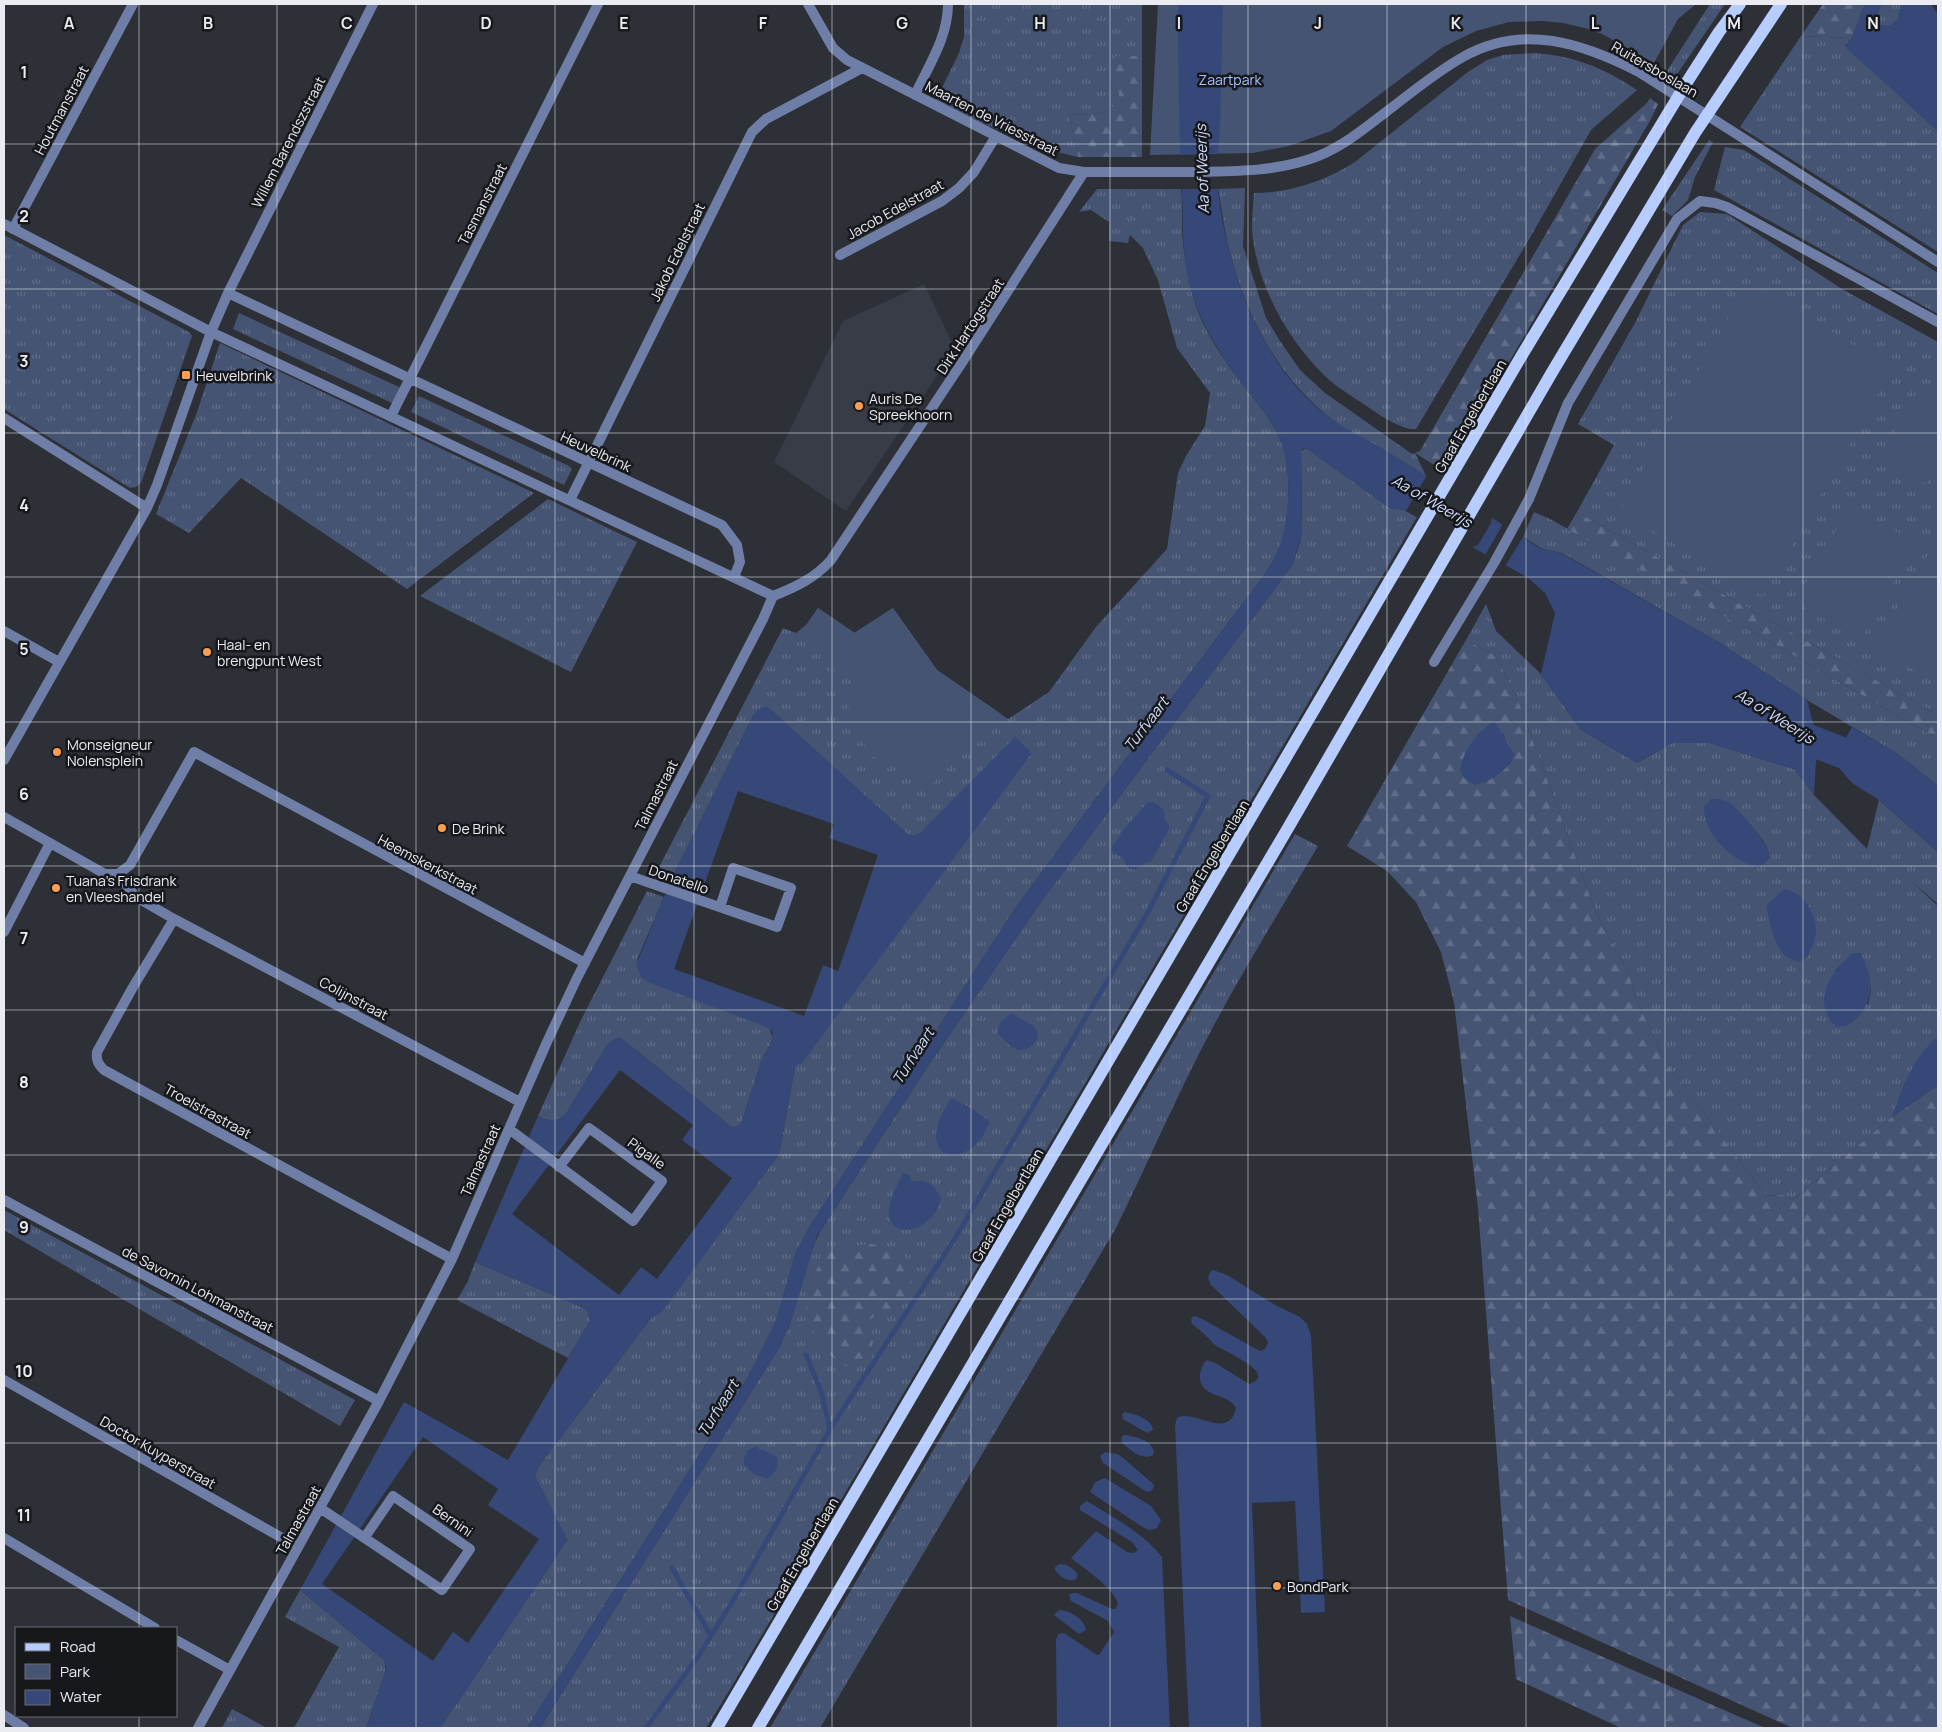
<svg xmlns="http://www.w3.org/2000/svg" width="1942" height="1732" viewBox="0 0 1942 1732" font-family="Manrope,sans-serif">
<defs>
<pattern id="grass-tufts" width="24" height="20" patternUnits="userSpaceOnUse" patternTransform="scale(1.25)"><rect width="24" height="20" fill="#465474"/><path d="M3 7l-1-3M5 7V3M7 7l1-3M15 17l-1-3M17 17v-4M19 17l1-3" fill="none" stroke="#616d88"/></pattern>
<pattern id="forest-firs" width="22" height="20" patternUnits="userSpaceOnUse" patternTransform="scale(1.25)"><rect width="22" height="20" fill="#465474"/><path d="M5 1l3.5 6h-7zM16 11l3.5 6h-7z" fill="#616d88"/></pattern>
</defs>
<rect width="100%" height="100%" fill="#2d3037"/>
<path fill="#373c47" d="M 924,284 L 955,349 L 846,511 L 774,462 L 843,321 Z"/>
<path fill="url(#grass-tufts)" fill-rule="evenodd" d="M 964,4 L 1142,4 L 1142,56 L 1118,56 L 1106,74 L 1119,93 C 1115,119 1090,113 1069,115 L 1078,157 C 1028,146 981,123 936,100 L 959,53 L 964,37 Z
M 1710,4 L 1725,4 L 1673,80 L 1665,74 Z
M 1881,4 L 1901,4 L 1899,19 L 1891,25 L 1880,25 L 1877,16 Z
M 1801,36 L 1852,38 L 1845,46 L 1938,131 L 1938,252 L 1740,127 Z
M 1535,53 C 1575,56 1604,68 1637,90 L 1591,130 L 1531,236 L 1416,429 C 1402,431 1377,413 1365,405 C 1352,396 1336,387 1325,376 C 1287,339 1255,282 1252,228 C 1252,216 1253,205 1254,193 C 1289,193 1326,181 1355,162 L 1468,72 L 1487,60 L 1503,55 Z
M 1709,140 L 1713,142 L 1695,177 L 1688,200 L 1672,216 L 1662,210 Z
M 1725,147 L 1744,150 L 1938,273 L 1938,314 L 1714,190 Z
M 1245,188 L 1243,246 L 1266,318 L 1280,341 L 1300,370 L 1325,393 L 1412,454 L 1415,453 L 1426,476 C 1408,464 1389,453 1370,442 C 1358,435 1345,429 1334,421 C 1278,379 1246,316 1229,249 C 1224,229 1222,208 1218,189 Z
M 1097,189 L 1181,189 C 1183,207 1181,225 1183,242 C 1185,265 1190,288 1197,309 C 1208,338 1228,366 1247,390 C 1260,407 1275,424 1282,444 C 1288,461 1289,483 1288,501 C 1287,531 1281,551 1264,575 L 1091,805 L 1014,910 L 810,1226 L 796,1252 L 776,1321 L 747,1379 L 527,1728 L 440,1728 L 566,1542 L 567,1540 L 536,1478 L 536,1473 L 538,1467 L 651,1318 L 662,1311 L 777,1157 L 780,1150 L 795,1066 L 920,833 L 915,836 L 908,835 L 770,709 L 766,707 L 754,714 L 671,880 L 655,875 L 783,628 L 796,633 L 807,624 L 818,608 L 855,633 L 893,608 L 937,670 L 1008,719 L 1049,692 L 1096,627 L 1167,549 L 1178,473 L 1186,456 L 1205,426 L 1210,393 L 1177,348 L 1158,280 L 1143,248 L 1130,235 L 1128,243 L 1109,241 L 1109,222 L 1091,210 L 1079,212 Z
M 1700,212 L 1727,214 L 1842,289 L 1938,342 L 1938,715 L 1577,512 L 1614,445 L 1578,424 L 1636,321 L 1683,225 Z
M 4,235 L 189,332 L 192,336 L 141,483 L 136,487 L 130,488 L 4,409 Z
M 239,313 L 401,388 L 394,404 L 233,329 Z
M 220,343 L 534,493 L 407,589 L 241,478 L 189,533 L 156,514 L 196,415 Z
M 419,396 L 569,466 L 572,469 L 564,485 L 411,412 Z
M 1306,448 L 1390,508 L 1404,510 L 1417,517 L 729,1691 L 706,1728 L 540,1728 L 779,1348 L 790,1324 L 814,1244 L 821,1230 L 926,1069 L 1038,906 L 1293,564 L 1300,542 L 1302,522 L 1301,451 Z
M 548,499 L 637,542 L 571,672 L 420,596 Z
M 1534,512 L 1550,519 L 1755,633 L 1938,739 L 1938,786 L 1898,754 L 1807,700 L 1720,643 L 1562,553 L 1543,549 L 1523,537 Z
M 1486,604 L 1496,631 L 1541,674 L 1580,729 L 1637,763 L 1672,743 L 1710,743 L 1794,769 L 1814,795 L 1867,849 L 1879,800 L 1938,852 L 1938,904 L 1910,880 L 1938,906 L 1938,1038 L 1932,1042 L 1905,1083 L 1892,1117 L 1793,1200 L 1783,1195 L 1766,1196 L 1666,1062 L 1635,997 L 1630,976 L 1596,913 L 1519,703 L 1496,656 L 1466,640 ZM 1743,816 C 1752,828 1771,844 1769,859 ZM 1767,905 L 1816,934 L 1806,958 C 1802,958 1795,960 1790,958 C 1777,955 1768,917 1767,905 ZM 1853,953 L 1871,989 L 1868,1005 L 1835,971 Z
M 1295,834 L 1318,846 C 1283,906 1246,965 1213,1027 C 1178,1092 1149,1161 1116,1228 L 820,1728 L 770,1728 Z
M 647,891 L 664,897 L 637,960 L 769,1028 L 773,1038 L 761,1062 L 742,1121 L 740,1125 L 733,1128 L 622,1039 L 617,1038 L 607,1045 L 566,1114 C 556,1122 549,1122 538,1116 L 580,1022 Z
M 4,1210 L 355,1400 L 340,1426 L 4,1230 Z
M 475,1262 L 584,1308 L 588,1312 L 590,1321 L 568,1358 L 457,1300 L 468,1281 Z
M 300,1590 L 384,1660 L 385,1664 L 385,1673 L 366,1728 L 294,1728 L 339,1647 L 285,1617 Z
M 232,1709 L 267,1728 L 222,1728 Z"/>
<path fill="url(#forest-firs)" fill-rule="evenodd" d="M 1823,4 L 1865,4 L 1852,38 L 1801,36 Z
M 1117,56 L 1142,56 L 1142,157 L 1078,157 L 1069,115 C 1090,113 1115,119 1119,93 L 1106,74 L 1107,65 Z
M 1650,98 L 1658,104 L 1651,119 L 1450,463 L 1444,471 L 1415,453 L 1420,451 L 1595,149 L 1647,103 Z
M 1577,512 L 1938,715 L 1938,739 L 1755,633 L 1567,529 Z
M 1466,640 L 1496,656 L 1519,703 L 1596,913 L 1630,976 L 1635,997 L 1666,1062 L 1766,1196 L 1783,1195 L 1793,1200 L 1892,1117 L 1938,1085 L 1938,1728 L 1793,1728 L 1508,1600 L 1478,1208 L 1454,1002 L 1441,952 L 1416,902 L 1387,871 L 1347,846 ZM 1503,733 L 1507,745 L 1514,754 L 1511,762 L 1501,772 Z
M 870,1244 C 879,1245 887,1246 896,1249 C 902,1250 906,1258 909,1263 C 916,1277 909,1299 897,1309 C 887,1317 866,1312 864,1331 L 873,1341 C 871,1355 864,1361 852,1369 C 828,1359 815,1338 805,1315 L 812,1281 L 825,1250 Z
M 1510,1616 L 1765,1728 L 1621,1728 L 1516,1679 Z"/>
<path fill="#465474" d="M 1158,4 L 1696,4 L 1678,19 L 1654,63 L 1602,34 L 1585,28 L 1563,23 L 1543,21 L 1509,22 L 1476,31 L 1443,47 L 1331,131 L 1289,146 L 1253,153 L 1150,155 Z
M 1748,283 L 1893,368 L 1763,596 L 1620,511 Z
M 1914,397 L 1938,410 L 1938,462 L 1926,484 L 1879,458 Z
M 1850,506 L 1916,543 L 1860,640 L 1795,602 Z
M 1930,551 L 1938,556 L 1938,684 L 1875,648 Z
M 818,608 L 854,633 L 893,608 L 937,670 L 1001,714 L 932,784 L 869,755 L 842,692 L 854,681 L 847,669 L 831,670 L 807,624 Z"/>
<path fill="#364878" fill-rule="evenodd" d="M 1178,4 L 1223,4 C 1222,44 1221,84 1220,125 C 1219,146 1216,168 1218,189 C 1226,264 1256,351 1312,403 C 1337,427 1370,440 1398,458 C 1447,488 1493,520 1542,549 L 1561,553 L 1720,643 L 1807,700 L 1820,750 L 1816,761 L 1814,795 L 1794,769 L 1710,743 L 1672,743 L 1637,763 L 1580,729 L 1541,674 L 1555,613 L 1545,593 L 1527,577 L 1417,517 L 1404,510 L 1390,508 L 1306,448 L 1302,449 L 1301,451 L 1302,533 L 1293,564 L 1038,906 L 926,1069 L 817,1236 L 790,1324 L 779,1348 L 540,1728 L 527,1728 L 747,1379 L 776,1321 L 796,1252 L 810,1226 L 1014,910 L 1091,805 L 1264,575 C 1281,551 1286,531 1288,501 C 1289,484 1288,462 1282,445 C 1273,418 1251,397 1234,373 C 1215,346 1197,316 1189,283 C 1182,253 1183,223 1182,192 C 1179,130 1178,67 1178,4 Z
M 1865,4 L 1881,4 L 1877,16 L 1880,25 L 1891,25 L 1899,19 L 1901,4 L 1931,4 L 1938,14 L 1938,131 L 1845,47 L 1852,38 Z
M 766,707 L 770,709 L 908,834 L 912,836 L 920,833 L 1015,737 L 1032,753 L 802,1063 L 795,1066 L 780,1150 L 777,1157 L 662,1312 L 651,1318 L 538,1467 L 536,1473 L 536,1478 L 566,1536 L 566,1542 L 440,1728 L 366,1728 L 385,1673 L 386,1668 L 384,1660 L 300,1590 L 404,1402 L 508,1460 L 590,1321 L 588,1312 L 584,1308 L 475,1262 L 538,1116 C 549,1122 556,1122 566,1114 L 607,1045 L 616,1038 L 622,1039 L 733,1128 L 740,1125 L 742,1121 L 761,1062 L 773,1038 L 772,1031 L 766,1027 L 650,983 L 641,977 L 636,965 L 671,880 L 754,714 L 757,710 ZM 738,791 L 834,824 L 829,838 L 878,855 L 838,971 L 823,965 L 804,1016 L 674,969 ZM 620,1070 L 693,1125 L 682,1140 L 732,1178 L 657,1279 L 641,1267 L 619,1295 L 512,1214 ZM 423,1437 L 498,1489 L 488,1505 L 539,1539 L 468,1643 L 453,1632 L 433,1661 L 322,1584 Z
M 1494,721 C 1502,731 1506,743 1514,754 C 1510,770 1490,782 1475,785 L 1465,779 L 1460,771 C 1463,750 1476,733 1494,721 Z
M 1852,727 L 1898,754 L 1938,786 L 1938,852 L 1879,800 L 1852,783 L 1839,768 L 1839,750 Z
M 1712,799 C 1719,799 1724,799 1730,803 C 1739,810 1770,845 1769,855 C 1769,862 1761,866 1756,868 C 1749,864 1739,861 1732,855 C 1718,845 1703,824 1704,806 Z
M 1148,802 L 1154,802 L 1164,810 L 1165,819 L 1170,827 L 1151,862 L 1145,863 L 1135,870 L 1128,868 L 1123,858 L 1115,854 L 1111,849 L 1123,830 Z
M 1784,889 C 1804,892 1816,913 1816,932 C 1816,940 1810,951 1806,958 L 1799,962 C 1795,960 1788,959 1784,955 C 1775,945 1768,919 1767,905 Z
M 1853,953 L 1861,953 C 1872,976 1876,995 1859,1016 C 1852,1024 1847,1027 1836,1027 C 1810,1000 1831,973 1853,953 Z
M 1011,1013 L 1035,1027 C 1036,1030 1038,1033 1038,1036 C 1037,1045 1024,1053 1016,1049 C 1009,1046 1003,1039 997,1033 L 1001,1022 Z
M 1938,1038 L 1938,1085 L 1892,1117 C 1902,1091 1913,1054 1938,1038 Z
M 951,1098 L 971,1108 L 990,1122 C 982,1142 966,1161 942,1152 C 928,1134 942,1115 951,1098 Z
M 903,1173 L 910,1175 L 911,1181 C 914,1182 916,1181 919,1181 C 930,1180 937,1190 941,1198 C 935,1232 886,1243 889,1209 C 890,1197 898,1184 903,1173 Z
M 1213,1270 L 1227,1275 L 1277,1306 L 1300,1317 L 1307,1324 L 1311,1336 L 1325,1612 L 1301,1613 L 1295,1501 L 1252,1503 L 1261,1728 L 1189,1728 L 1175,1425 L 1177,1418 C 1193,1408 1229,1442 1236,1408 C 1228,1392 1198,1399 1200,1374 C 1201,1368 1203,1364 1207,1360 L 1217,1364 L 1249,1384 C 1280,1374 1223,1351 1215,1345 C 1212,1343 1210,1339 1207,1337 C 1203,1332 1197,1328 1192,1324 L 1191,1319 L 1194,1316 L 1202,1319 L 1260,1351 L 1265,1349 L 1268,1343 L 1266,1338 L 1211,1285 L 1208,1278 L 1210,1272 Z
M 1125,1412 C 1135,1414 1152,1419 1153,1430 L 1147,1433 L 1123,1419 L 1122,1414 Z
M 1124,1435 C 1135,1436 1152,1440 1154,1452 L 1153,1455 C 1141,1461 1131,1450 1122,1443 L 1121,1438 Z
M 756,1446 L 760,1450 L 764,1450 L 777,1457 C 780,1467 775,1473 767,1479 L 754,1474 L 744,1465 L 744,1459 L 747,1451 Z
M 1105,1452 L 1117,1454 L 1122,1457 L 1151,1482 L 1154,1485 L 1153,1489 L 1149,1492 L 1145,1491 L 1103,1463 L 1100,1456 Z
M 1105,1478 L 1151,1506 L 1161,1520 L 1157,1528 L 1150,1530 L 1144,1528 L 1090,1492 L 1095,1482 Z
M 1087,1501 C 1114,1518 1142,1532 1162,1557 L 1170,1728 L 1057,1728 L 1056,1640 L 1058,1634 L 1064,1633 L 1097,1655 L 1099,1655 L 1114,1632 L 1108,1621 L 1071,1601 L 1069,1595 L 1072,1593 L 1077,1593 L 1112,1609 L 1115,1609 L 1118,1604 C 1114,1587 1084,1569 1071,1558 L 1096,1531 L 1127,1552 L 1134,1553 L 1138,1550 L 1132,1542 L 1080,1510 L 1080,1506 Z
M 1060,1564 C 1067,1564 1074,1568 1078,1575 L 1076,1579 C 1068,1583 1059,1576 1055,1570 L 1055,1567 Z
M 1059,1610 C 1070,1610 1084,1619 1086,1630 L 1079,1634 L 1054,1615 Z"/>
<path fill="#2d3037" d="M 1221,154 L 1221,189 L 1179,189 L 1177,155 Z
M 1427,475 L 1492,515 L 1491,523 L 1478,545 L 1470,548 L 1406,511 Z
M 1503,524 L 1523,537 L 1504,568 L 1484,557 Z"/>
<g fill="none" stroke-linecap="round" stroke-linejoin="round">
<path stroke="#364878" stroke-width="5" d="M 806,1355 L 821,1391 L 830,1429
M 672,1568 L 711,1636
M 646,1728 L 697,1658 L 731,1604 L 830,1429 L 954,1240 L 1148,912 L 1208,796 L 1167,770"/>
<path stroke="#364878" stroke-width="31" d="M 1782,722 L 1807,739 L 1861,760 L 1938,821"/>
<path stroke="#6e7ea6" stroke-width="10" d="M 808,4 L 833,48 L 847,60 L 1059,168 L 1084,172
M 915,95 C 929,65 948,37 948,4
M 13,229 L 133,4
M 840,255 L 942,201 L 959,188 L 974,172 L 996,136
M 228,293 L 722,525 L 737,545 L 740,562 L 734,577
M 391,416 L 598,4
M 4,418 L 147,508
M 570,500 L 752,132 L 766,119 L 862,68
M 4,631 L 59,662
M 1434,662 L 1494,563 L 1529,499 L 1568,403 L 1677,219 L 1700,201 L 1715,203 L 1727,207 L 1938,322
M 4,760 L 147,508 L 157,485 L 211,332 L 228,293 L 373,4
M 4,817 L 105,874 L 118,874 L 136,897 L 174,919 L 520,1102
M 118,874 L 130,865 L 194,752 L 585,963
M 630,876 L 777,927 L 791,888 L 733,868 L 720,907
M 174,919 L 133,987 L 97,1052 C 96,1060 98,1064 104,1070 L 452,1259
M 4,932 L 50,843
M 509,1129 L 633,1221 L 662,1181 L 589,1128 L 559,1167
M 4,1200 L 379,1401
M 4,1380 L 298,1547
M 320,1508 L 442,1590 L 470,1549 L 393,1496 L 365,1537
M 4,1538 L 155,1628
M 176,1640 L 230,1670
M 4,1715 L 24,1728
M 198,1728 L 379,1401 L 452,1259 L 547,1042 L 577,978 L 763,619 L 773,596"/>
<path stroke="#6e7ea6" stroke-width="10" d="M 4,224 L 211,332 L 773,596 C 796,587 815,578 831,560 L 965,358 L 1084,172 C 1121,172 1157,172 1194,172 C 1233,171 1272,172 1310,159 C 1339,150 1362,130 1386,112 C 1411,93 1436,72 1463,57 C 1523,23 1582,43 1639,72 L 1938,262"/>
<path stroke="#b8cdff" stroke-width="12" d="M 717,1728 L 1522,355 L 1687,82 L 1719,32 L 1740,4
M 758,1728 L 1288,828 L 1551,374 L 1695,133 L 1781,4"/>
</g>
<path fill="none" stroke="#eaecf1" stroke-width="1" stroke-opacity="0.55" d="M 139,4 L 139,1628M 277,4 L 277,1728M 416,4 L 416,1728M 555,4 L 555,1728M 694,4 L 694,1728M 832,4 L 832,1728M 971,4 L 971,1728M 1110,4 L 1110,1728M 1248,4 L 1248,1728M 1387,4 L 1387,1728M 1526,4 L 1526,1728M 1665,4 L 1665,1728M 1803,4 L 1803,1728M 4,144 L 1938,144M 4,289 L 1938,289M 4,433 L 1938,433M 4,577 L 1938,577M 4,722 L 1938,722M 4,866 L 1938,866M 4,1010 L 1938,1010M 4,1155 L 1938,1155M 4,1299 L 1938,1299M 4,1443 L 1938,1443M 4,1588 L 1938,1588M 139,1716 L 139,1728"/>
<g fill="#fc9e52" stroke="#17181b" stroke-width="2">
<rect x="181" y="370" width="10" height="10" rx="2.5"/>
<circle cx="859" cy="406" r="5"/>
<circle cx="207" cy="652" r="5"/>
<circle cx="57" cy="752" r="5"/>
<circle cx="442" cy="828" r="5"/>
<circle cx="56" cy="888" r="5"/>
<circle cx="1277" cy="1586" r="5"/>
</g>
<g text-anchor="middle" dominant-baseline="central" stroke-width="5" stroke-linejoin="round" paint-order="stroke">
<g font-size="14" fill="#eaecf1" stroke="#17181b">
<text transform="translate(1655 69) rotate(30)">Ruitersboslaan</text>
<text transform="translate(61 110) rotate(-62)">Houtmanstraat</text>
<text transform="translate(992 118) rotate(27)">Maarten de Vriesstraat</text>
<text transform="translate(288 142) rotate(-63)">Willem Barendszstraat</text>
<text transform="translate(482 204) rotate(-63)">Tasmanstraat</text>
<text transform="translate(895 209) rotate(-29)">Jacob Edelstraat</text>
<text transform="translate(677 252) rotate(-64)">Jakob Edelstraat</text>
<text transform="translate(970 326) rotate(-57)">Dirk Hartogstraat</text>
<text transform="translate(1470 416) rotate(-60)">Graaf Engelbertlaan</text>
<text transform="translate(596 451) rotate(25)">Heuvelbrink</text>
<text transform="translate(656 795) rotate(-63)">Talmastraat</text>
<text transform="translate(1212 856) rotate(-59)">Graaf Engelbertlaan</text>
<text transform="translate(428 864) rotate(28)">Heemskerkstraat</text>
<text transform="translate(679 879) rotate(19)">Donatello</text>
<text transform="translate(354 998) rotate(28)">Colijnstraat</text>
<text transform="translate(208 1111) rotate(29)">Troelstrastraat</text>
<text transform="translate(647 1153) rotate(36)">Pigalle</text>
<text transform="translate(480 1160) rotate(-66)">Talmastraat</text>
<text transform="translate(1007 1205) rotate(-60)">Graaf Engelbertlaan</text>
<text transform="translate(198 1289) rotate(28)">de Savornin Lohmanstraat</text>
<text transform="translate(158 1452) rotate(30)">Doctor Kuyperstraat</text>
<text transform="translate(298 1520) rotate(-61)">Talmastraat</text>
<text transform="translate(453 1520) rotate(35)">Bernini</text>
<text transform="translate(802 1554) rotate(-60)">Graaf Engelbertlaan</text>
</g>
<g font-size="14" fill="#a8c1fe" stroke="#17181b">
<text x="1230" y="79">Zaartpark</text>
</g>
<g font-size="14" fill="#eaecf1" stroke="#17181b" text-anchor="start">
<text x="196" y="375">Heuvelbrink</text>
<text x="869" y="398">Auris De<tspan x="869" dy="16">Spreekhoorn</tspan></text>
<text x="217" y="644">Haal- en<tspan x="217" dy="16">brengpunt West</tspan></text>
<text x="67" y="744">Monseigneur<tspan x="67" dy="16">Nolensplein</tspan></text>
<text x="452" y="828">De Brink</text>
<text x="66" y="880">Tuana's Frisdrank<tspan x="66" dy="16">en Vleeshandel</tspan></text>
<text x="1287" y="1586">BondPark</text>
</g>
<g font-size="15" font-style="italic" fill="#d1defe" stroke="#17181b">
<text transform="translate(1202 169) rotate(-92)">Aa of Weerijs</text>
<text transform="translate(1432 501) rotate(30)">Aa of Weerijs</text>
<text transform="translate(1775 716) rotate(32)">Aa of Weerijs</text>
<text transform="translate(1146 724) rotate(-53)">Turfvaart</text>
<text transform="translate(913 1056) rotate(-57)">Turfvaart</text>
<text transform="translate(718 1408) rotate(-58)">Turfvaart</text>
</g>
</g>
<g font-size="16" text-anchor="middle" font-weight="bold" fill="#eaecf1" stroke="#17181b" stroke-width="5" stroke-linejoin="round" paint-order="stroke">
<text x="69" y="29">A</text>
<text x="208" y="29">B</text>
<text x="347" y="29">C</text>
<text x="486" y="29">D</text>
<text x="624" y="29">E</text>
<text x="763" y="29">F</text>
<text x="902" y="29">G</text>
<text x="1040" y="29">H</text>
<text x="1179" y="29">I</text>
<text x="1318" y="29">J</text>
<text x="1456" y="29">K</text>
<text x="1595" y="29">L</text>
<text x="1734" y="29">M</text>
<text x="1873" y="29">N</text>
<text x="24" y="78">1</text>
<text x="24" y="222">2</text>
<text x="24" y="367">3</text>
<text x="24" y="511">4</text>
<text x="24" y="655">5</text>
<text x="24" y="800">6</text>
<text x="24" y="944">7</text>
<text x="24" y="1088">8</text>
<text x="24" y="1233">9</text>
<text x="24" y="1377">10</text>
<text x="24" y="1521">11</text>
</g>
<rect width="1942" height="1732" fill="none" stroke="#eaecf1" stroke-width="10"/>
<rect x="15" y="1627" width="162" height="90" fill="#17181b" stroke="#6b6d71"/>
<rect x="25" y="1643" width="25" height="8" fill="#b8cdff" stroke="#6b6d71"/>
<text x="60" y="1652" font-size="15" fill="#eaecf1">Road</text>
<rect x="25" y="1664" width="25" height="15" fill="#465474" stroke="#6b6d71"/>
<text x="60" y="1677" font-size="15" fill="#eaecf1">Park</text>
<rect x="25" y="1690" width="25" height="15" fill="#364878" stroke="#6b6d71"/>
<text x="60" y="1702" font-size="15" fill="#eaecf1">Water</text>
</svg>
